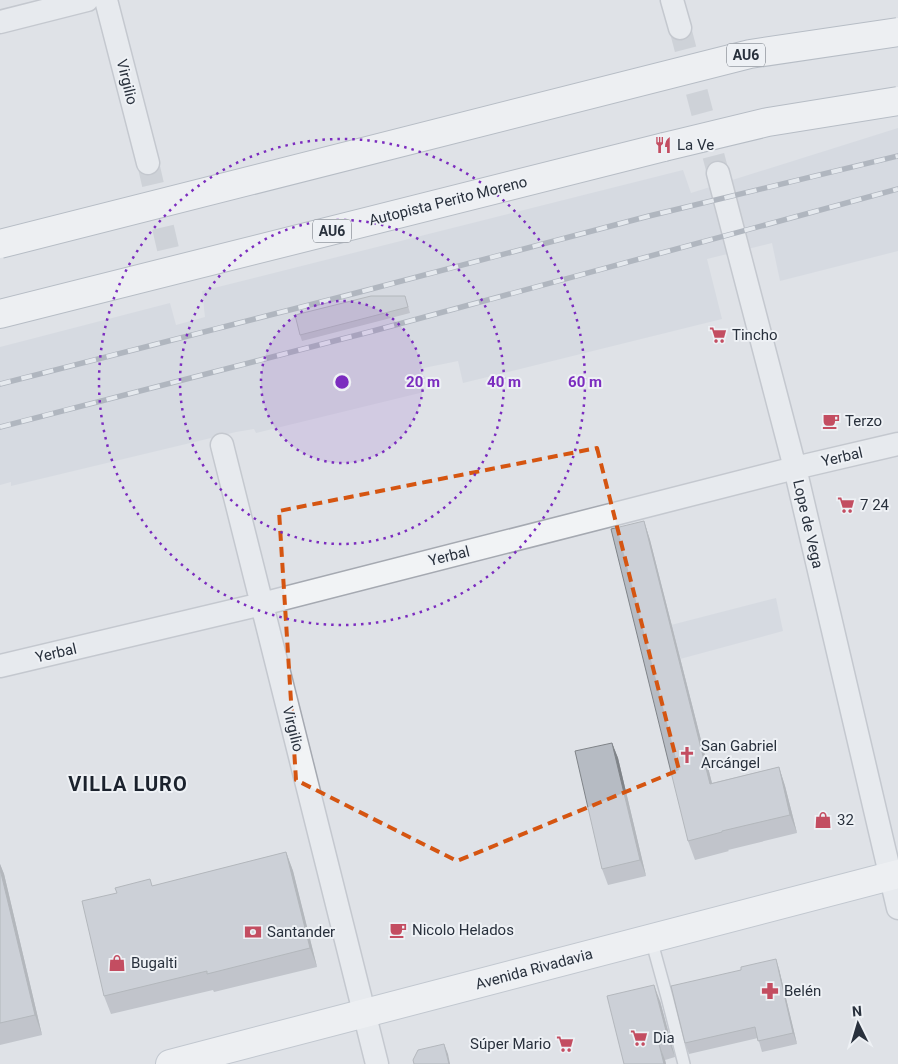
<svg xmlns="http://www.w3.org/2000/svg" width="898" height="1064" viewBox="0 0 898 1064" font-family="Roboto,sans-serif">
<rect width="100%" height="100%" fill="#dfe2e7"/>
<path fill="#cdd1d9" d="M 898,128 L 898,251 L 780,281 L 772,243 L 707,259 L 722,319 L 463,383 L 458,361 L 419,369 L 424,392 L 256,433 L 254,429 L 236,432 L 11,486 L 11,482 L 0,485 L 0,347 L 170,303 L 176,325 L 205,317 L 202,291 L 683,170 L 691,193 Z
M 776,598 L 783,631 L 680,659 L 671,625 Z"/>
<g fill="none" stroke-linecap="round" stroke-linejoin="round">
<path stroke="#bbbfc5" stroke-width="22" stroke-dasharray="22 11" stroke-linecap="butt" d="M 680,28 L 718,173
M 148,163 L 172,266"/>
<g stroke="#a5a9b1" stroke-width="14">
<path id="lane" d="M 651,939 L 667,997 L 684,1064"/>
</g>
<g stroke="#a5a9b1" stroke-width="25">
<path id="street" d="M 106,0 L 148,163
M 672,0 L 680,28
M 0,22 L 87,0
M 718,173 L 795,468 L 898,908
M 222,445 L 377,1064
M 0,666 L 262,604 L 795,468 L 898,444"/>
</g>
<g stroke="#9fa7b2" stroke-width="30">
<path id="primary" d="M 170,1064 L 898,874"/>
</g>
<g stroke="#87909c" stroke-width="30">
<path id="highway" d="M 0,314 L 664,147"/>
</g>
<use href="#lane" stroke="#f1f3f5" stroke-width="11"/>
<use href="#street" stroke="#f1f3f5" stroke-width="22"/>
<use href="#primary" stroke="#fff" stroke-width="28"/>
<use href="#highway" stroke="#fff" stroke-width="28"/>
<g stroke="#79828f" stroke-width="5.5">
<path id="rail" d="M 0,384 L 356,293 L 649,216 L 898,156
M 0,427 L 373,331 L 898,189"/>
</g>
<use href="#rail" stroke="#eef1f5" stroke-width="4" stroke-dasharray="11" stroke-linecap="butt"/>
<g stroke="#87909c" stroke-width="30" stroke-linecap="butt">
<path id="highway-bridge" d="M 664,147 L 768,122 L 898,101
M 0,244 L 750,54 L 898,32"/>
</g>
<use href="#highway-bridge" stroke="#fff" stroke-width="28"/>
</g>
<path fill="#9da1a8" d="M 407,302 L 410,313 L 302,341 L 300,335 Z
M 644,521 L 650,540 L 712,783 L 779,767 L 785,786 L 797,833 L 728,850 L 729,851 L 695,860 L 688,841 Z
M 612,743 L 618,758 L 646,876 L 608,885 L 602,869 Z
M 286,852 L 293,871 L 317,967 L 214,992 L 213,990 L 111,1014 L 104,996 L 153,886 Z
M 0,864 L 4,874 L 42,1035 L 0,1045 Z
M 779,969 L 797,1044 L 762,1052 L 758,1038 L 689,1054 L 685,1043 Z
M 660,1001 L 675,1057 L 665,1060 L 666,1064 L 624,1064 Z"/>
<path fill="#7f8388" d="M 644,521 L 650,540 L 717,803 L 710,784 Z
M 612,743 L 618,758 L 646,876 L 640,860 Z
M 779,767 L 785,786 L 797,833 L 790,815 Z
M 286,852 L 293,871 L 317,967 L 310,948 Z
M 0,864 L 4,874 L 42,1035 L 35,1015 L 0,869 Z
M 776,959 L 779,969 L 797,1044 L 793,1033 Z
M 654,985 L 660,1001 L 675,1057 L 669,1042 Z
M 444,1044 L 448,1054 L 450,1064 L 449,1064 Z
M 659,1044 L 665,1060 L 666,1064 L 664,1064 Z"/>
<path fill="#b6bbc3" stroke="#7f8388" d="M 371,296 L 405,296 L 408,307 L 300,335 L 295,315 Z
M 644,521 L 710,784 L 779,767 L 790,815 L 722,831 L 722,832 L 688,841 L 611,529 Z
M 612,743 L 640,860 L 602,869 L 575,751 Z
M 286,852 L 310,948 L 207,974 L 207,971 L 104,996 L 82,901 L 117,893 L 115,888 L 150,879 L 152,886 Z
M 0,869 L 35,1015 L 0,1023 Z
M 776,959 L 793,1033 L 758,1041 L 755,1027 L 685,1043 L 671,986 L 741,970 L 741,967 Z
M 654,985 L 669,1042 L 659,1044 L 664,1064 L 624,1064 L 607,996 Z
M 444,1044 L 449,1064 L 414,1064 L 413,1060 L 418,1050 Z"/>
<path d="M0 0H898V1064H0ZM 597,448 L 679,770 L 457,861 L 296,780 L 279,511 Z" fill="#dfe2e7" fill-opacity=".55" fill-rule="evenodd"/>
<path fill="none" stroke="#d55511" stroke-width="4" stroke-dasharray="10 6" stroke-linejoin="round" d="M 597,448 L 679,770 L 457,861 L 296,780 L 279,511 Z"/>
<circle cx="342" cy="382" r="81" fill="#7b2cbf" fill-opacity=".12"/>
<g fill="none" stroke="#7b2cbf" stroke-width="2.5" stroke-dasharray="2.5 5">
<circle cx="342" cy="382" r="81"/>
<circle cx="342" cy="382" r="162"/>
<circle cx="342" cy="382" r="243"/>
</g>
<defs>
<g id="restaurant-bare" transform="scale(1.35)"><path d="M-5-6h1v4h1v-4h1v4h1v-4h1v5L-1.5 .5V6h-2V.5L-5-1ZM5-6V6H3V1.5H1.5Q1.5-4 5-6Z" fill="#c34d61" stroke="#eef1f5" stroke-width="2.5" paint-order="stroke"/></g>
<g id="supermarket-bare" transform="scale(1.35)"><path d="M-6-5.5h2.5l.6 2H6L4.5 2H-2.5L-4.4-4H-6ZM-1.5 3.2a1.3 1.3 0 1 0 .1 0ZM3 3.2a1.3 1.3 0 1 0 .1 0Z" fill="#c34d61" stroke="#eef1f5" stroke-width="2.5" paint-order="stroke"/></g>
<g id="cafe-bare" transform="scale(1.35)"><path d="M-5.5-4.5H6V0H3Q3 3.5 0 3.5H-2.5Q-5.5 3.5-5.5 0ZM3-3.2v2h1.7v-2ZM-6 4.5H4V6H-6Z" fill="#c34d61" stroke="#eef1f5" stroke-width="2.5" paint-order="stroke"/></g>
<g id="church-bare" transform="scale(1.35)"><path d="M-1.2-6h2.4v3.5h3.3v2.4h-3.3V6h-2.4V-.1h-3.3v-2.4h3.3Z" fill="#c34d61" stroke="#eef1f5" stroke-width="2.5" paint-order="stroke"/></g>
<g id="shop-bare" transform="scale(1.35)"><path d="M-5-2.5h2.3a2.7 3.5 0 0 1 5.4 0H5L5.5 6h-11ZM-1.5-2.5h3a1.5 2.3 0 0 0-3 0Z" fill="#c34d61" stroke="#eef1f5" stroke-width="2.5" paint-order="stroke"/></g>
<g id="bank-bare" transform="scale(1.35)"><path d="M-6-4H6V4H-6ZM0-2.3a2.3 2.3 0 1 0 0 4.6a2.3 2.3 0 1 0 0-4.6Z" fill="#c34d61" stroke="#eef1f5" stroke-width="2.5" paint-order="stroke"/></g>
<g id="pharmacy-bare" transform="scale(1.35)"><path d="M-2-6h4v4h4v4h-4v4h-4v-4h-4v-4h4Z" fill="#c34d61" stroke="#eef1f5" stroke-width="2.5" paint-order="stroke"/></g>
</defs>
<g fill-rule="evenodd">
<use href="#restaurant-bare" x="663" y="145"/>
<use href="#supermarket-bare" x="718" y="335"/>
<use href="#cafe-bare" x="831" y="421"/>
<use href="#supermarket-bare" x="846" y="505"/>
<use href="#church-bare" x="687" y="755"/>
<use href="#shop-bare" x="823" y="820"/>
<use href="#cafe-bare" x="398" y="930"/>
<use href="#bank-bare" x="253" y="932"/>
<use href="#shop-bare" x="117" y="963"/>
<use href="#pharmacy-bare" x="770" y="991"/>
<use href="#supermarket-bare" x="639" y="1038"/>
<use href="#supermarket-bare" x="565" y="1044"/>
</g>
<g text-anchor="middle" dominant-baseline="central" stroke-width="4" stroke-linejoin="round" paint-order="stroke">
<g fill="#eef1f5" stroke="#646b74" stroke-width="1">
<rect x="727" y="43.5" width="38" height="23" rx="4"/>
<rect x="313" y="219.5" width="38" height="23" rx="4"/>
</g>
<g font-size="14" font-weight="bold" fill="#29313d">
<text x="746" y="55">AU6</text>
<text x="332" y="231">AU6</text>
</g>
<g font-size="15" fill="#29313d" stroke="#eef1f5">
<text transform="translate(127 82) rotate(76)">Virgilio</text>
<text transform="translate(448 201) rotate(-14)">Autopista Perito Moreno</text>
<text transform="translate(842 457) rotate(-13)">Yerbal</text>
<text transform="translate(808 524) rotate(77)">Lope de Vega</text>
<text transform="translate(449 556) rotate(-14)">Yerbal</text>
<text transform="translate(56 653) rotate(-13)">Yerbal</text>
<text transform="translate(293 729) rotate(76)">Virgilio</text>
<text transform="translate(534 969) rotate(-15)">Avenida Rivadavia</text>
</g>
<g font-size="15" fill="#29313d" stroke="#eef1f5" text-anchor="start">
<text x="677" y="145">La Ve</text>
<text x="732" y="335">Tincho</text>
<text x="845" y="421">Terzo</text>
<text x="860" y="505">7 24</text>
<text x="701" y="746">San Gabriel<tspan x="701" dy="17">Arcángel</tspan></text>
<text x="837" y="820">32</text>
<text x="412" y="930">Nicolo Helados</text>
<text x="267" y="932">Santander</text>
<text x="131" y="963">Bugalti</text>
<text x="784" y="991">Belén</text>
<text x="653" y="1038">Dia</text>
<text x="551" y="1044" text-anchor="end">Súper Mario</text>
</g>
<g font-size="20" font-weight="bold" letter-spacing="1" fill="#1b222d" stroke="#eef1f5">
<text x="128" y="784">VILLA LURO</text>
</g>
</g>
<circle cx="342" cy="382" r="8" fill="#7b2cbf" stroke="#eef1f5" stroke-width="2.5"/>
<g font-size="15" text-anchor="middle" font-weight="bold" fill="#7b2cbf" stroke="#eef1f5" stroke-width="4" stroke-linejoin="round" paint-order="stroke">
<text x="423" y="387">20 m</text>
<text x="504" y="387">40 m</text>
<text x="585" y="387">60 m</text>
</g>
<g transform="translate(858 1024) rotate(355)" stroke="#eef1f5" stroke-width="4" paint-order="stroke">
<path d="M0-4L9 19L0 12L-9 19Z" fill="#29313d"/>
<text y="-8" font-size="14" font-weight="bold" text-anchor="middle" fill="#29313d">N</text>
</g>
</svg>
